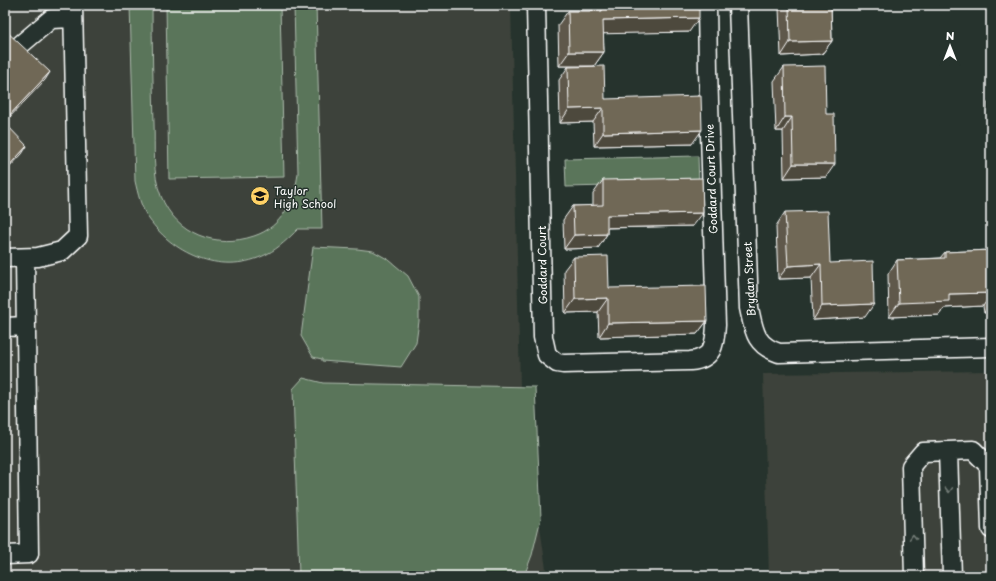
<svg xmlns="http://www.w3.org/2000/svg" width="996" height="581" viewBox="0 0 996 581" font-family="'Playpen Sans',sans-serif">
<rect width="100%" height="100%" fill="#26332d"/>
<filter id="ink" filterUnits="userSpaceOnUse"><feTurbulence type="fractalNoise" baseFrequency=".025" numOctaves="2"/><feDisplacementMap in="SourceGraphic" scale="8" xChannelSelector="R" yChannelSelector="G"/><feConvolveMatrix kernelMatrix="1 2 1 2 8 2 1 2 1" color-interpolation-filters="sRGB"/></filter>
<g filter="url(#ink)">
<path fill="#3c433a" d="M 5,5 L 511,5 L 520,386 L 547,576 L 5,576 Z
M 991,371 L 991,576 L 769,576 L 763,374 Z"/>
<path fill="#5a745a" stroke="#acbaac" d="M 130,5 L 152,5 C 152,44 153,84 154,123 C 155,147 152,174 161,196 C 176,234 216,249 254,236 C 282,227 295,200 298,173 L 294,5 L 316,5 L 322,229 L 298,229 C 289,238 279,248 267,254 C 224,276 175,256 149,219 C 141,208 138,194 135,181 Z
M 166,5 L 280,5 L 284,177 L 169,179 Z
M 698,156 L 699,186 L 694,184 L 566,187 L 565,159 Z
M 313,247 L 357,249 L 373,251 L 389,260 L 408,276 L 419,297 L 419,321 L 416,343 L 401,367 L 322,361 L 322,359 L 313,357 L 301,336 Z
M 303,378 L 323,383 L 535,387 L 541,518 L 532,555 L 524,576 L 299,576 L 293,389 Z"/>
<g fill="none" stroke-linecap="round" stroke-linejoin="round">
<g stroke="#fff" stroke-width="21">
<path id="minor" d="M 536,5 L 543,337 L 547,355 L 557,363 L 563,364 L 690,361 C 713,359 715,345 716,325 L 708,70 L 707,5
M 738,5 L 749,308 C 754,331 755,345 779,353 L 991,347
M 19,46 L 51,19 L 73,18
M 5,258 L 38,257 L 62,251 L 78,236 L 73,5
M 5,327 L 26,326
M 948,451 L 952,576
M 5,555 L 29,554 L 25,258
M 914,576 L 911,466 L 923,452 L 973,450 L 989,466 L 991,529"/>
</g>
<use href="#minor" stroke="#26332d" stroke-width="18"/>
</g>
<path fill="#5f594b" stroke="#fff" d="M 592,5 L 699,5 L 689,32 L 603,33 L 604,52 L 594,66 L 559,66 L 558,25 L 568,11 L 592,11 Z
M 772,5 L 831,5 L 832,41 L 822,54 L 781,56 L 779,8 L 772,8 Z
M 568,67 L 605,99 L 692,144 L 594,146 L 593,122 L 560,123 L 559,80 Z
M 784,67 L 826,177 L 784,178 L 783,131 L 776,131 L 774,81 Z
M 991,99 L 991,152 L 989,152 L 988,103 Z
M 603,180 L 693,226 L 607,228 L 607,234 L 598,248 L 564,249 L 563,220 L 573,206 L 593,206 L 593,194 Z
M 785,212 L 830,263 L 865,317 L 813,320 L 811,278 L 778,279 L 776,226 Z
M 991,250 L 991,312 L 984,313 L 983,306 L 944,308 L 939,315 L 889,317 L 888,274 L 897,260 L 940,258 L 945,252 Z
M 574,257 L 609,288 L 707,321 L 697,334 L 599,337 L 598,312 L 565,313 L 564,270 Z"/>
<path fill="#4e493d" stroke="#fff" d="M 774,5 L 782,5 L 779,8 L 772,8 Z
M 699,18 L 689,32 L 593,34 L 603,20 Z
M 832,41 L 822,54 L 781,56 L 790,42 Z
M 569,52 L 604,52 L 594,66 L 559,66 Z
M 50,72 L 45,80 L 5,122 L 5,120 Z
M 603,108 L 593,122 L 560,123 L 569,109 Z
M 785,117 L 792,117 L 783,131 L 776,131 Z
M 702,130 L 692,144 L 594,146 L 603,133 Z
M 27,146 L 22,154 L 5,172 L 5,170 Z
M 793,164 L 835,164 L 826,177 L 784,178 Z
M 703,213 L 693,226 L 597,228 L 607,215 Z
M 607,234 L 598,248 L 564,249 L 574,235 Z
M 821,264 L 811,278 L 778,279 L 788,266 Z
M 991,293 L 991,295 L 983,306 L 944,308 L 939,315 L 889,317 L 899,303 L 949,294 Z
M 608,298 L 598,312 L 565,313 L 575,299 Z
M 991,302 L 991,312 L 984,313 Z
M 874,304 L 865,317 L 813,320 L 822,306 Z
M 707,321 L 697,334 L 599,337 L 608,323 Z"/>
<path fill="#6f6857" stroke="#fff" d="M 602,5 L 699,5 L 699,18 L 603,20 L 604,52 L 569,52 L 568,11 L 602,11 Z
M 789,5 L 831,5 L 832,41 L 790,42 Z
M 5,30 L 50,72 L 5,120 Z
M 604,66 L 605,99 L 701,96 L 702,130 L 603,133 L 603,108 L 569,109 L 568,67 Z
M 825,66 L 826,114 L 834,114 L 835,164 L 793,164 L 792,117 L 785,117 L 784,67 Z
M 5,123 L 27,146 L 5,170 Z
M 702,178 L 703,213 L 607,215 L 607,234 L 574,235 L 573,206 L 603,205 L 603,180 Z
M 828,211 L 830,263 L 873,261 L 874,304 L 822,306 L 821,264 L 788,266 L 785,212 Z
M 991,250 L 991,293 L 949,294 L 949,301 L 899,303 L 897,260 L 945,258 L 945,252 Z
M 608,256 L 609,288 L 706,286 L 707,321 L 608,323 L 608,298 L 575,299 L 574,257 Z"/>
<defs><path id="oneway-chevron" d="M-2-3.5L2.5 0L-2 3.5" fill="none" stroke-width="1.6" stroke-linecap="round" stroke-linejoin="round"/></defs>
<g stroke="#727a76">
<use href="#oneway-chevron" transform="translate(949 490) rotate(88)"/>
<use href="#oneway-chevron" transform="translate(913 537) rotate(-92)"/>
</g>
</g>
<defs>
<g id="school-disc" transform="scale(1)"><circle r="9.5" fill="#ffd166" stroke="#26332d"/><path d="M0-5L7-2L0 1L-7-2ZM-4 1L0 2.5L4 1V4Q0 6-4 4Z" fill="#111"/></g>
</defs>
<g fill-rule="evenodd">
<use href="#school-disc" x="260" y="196"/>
</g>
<g text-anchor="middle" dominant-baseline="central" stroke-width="3" stroke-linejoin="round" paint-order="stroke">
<g font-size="11" fill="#fff" stroke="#26332d">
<text transform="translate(711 179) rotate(-92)">Goddard Court Drive</text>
<text transform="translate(542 265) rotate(-91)">Goddard Court</text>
<text transform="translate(749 279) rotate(-93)">Brydan Street</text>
</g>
<g font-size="11" fill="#fff" stroke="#26332d" text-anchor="start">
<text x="274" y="190">Taylor<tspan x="274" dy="13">High School</tspan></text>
</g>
</g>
<rect width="996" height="581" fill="none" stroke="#26332d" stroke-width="20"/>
<rect x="10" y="10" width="976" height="561" fill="none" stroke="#fff" stroke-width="1.5" filter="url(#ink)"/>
<g transform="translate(950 46)" stroke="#26332d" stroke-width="3" paint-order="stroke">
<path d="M0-3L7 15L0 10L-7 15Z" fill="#ffffff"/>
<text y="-6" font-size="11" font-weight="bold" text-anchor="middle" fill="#ffffff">N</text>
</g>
</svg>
